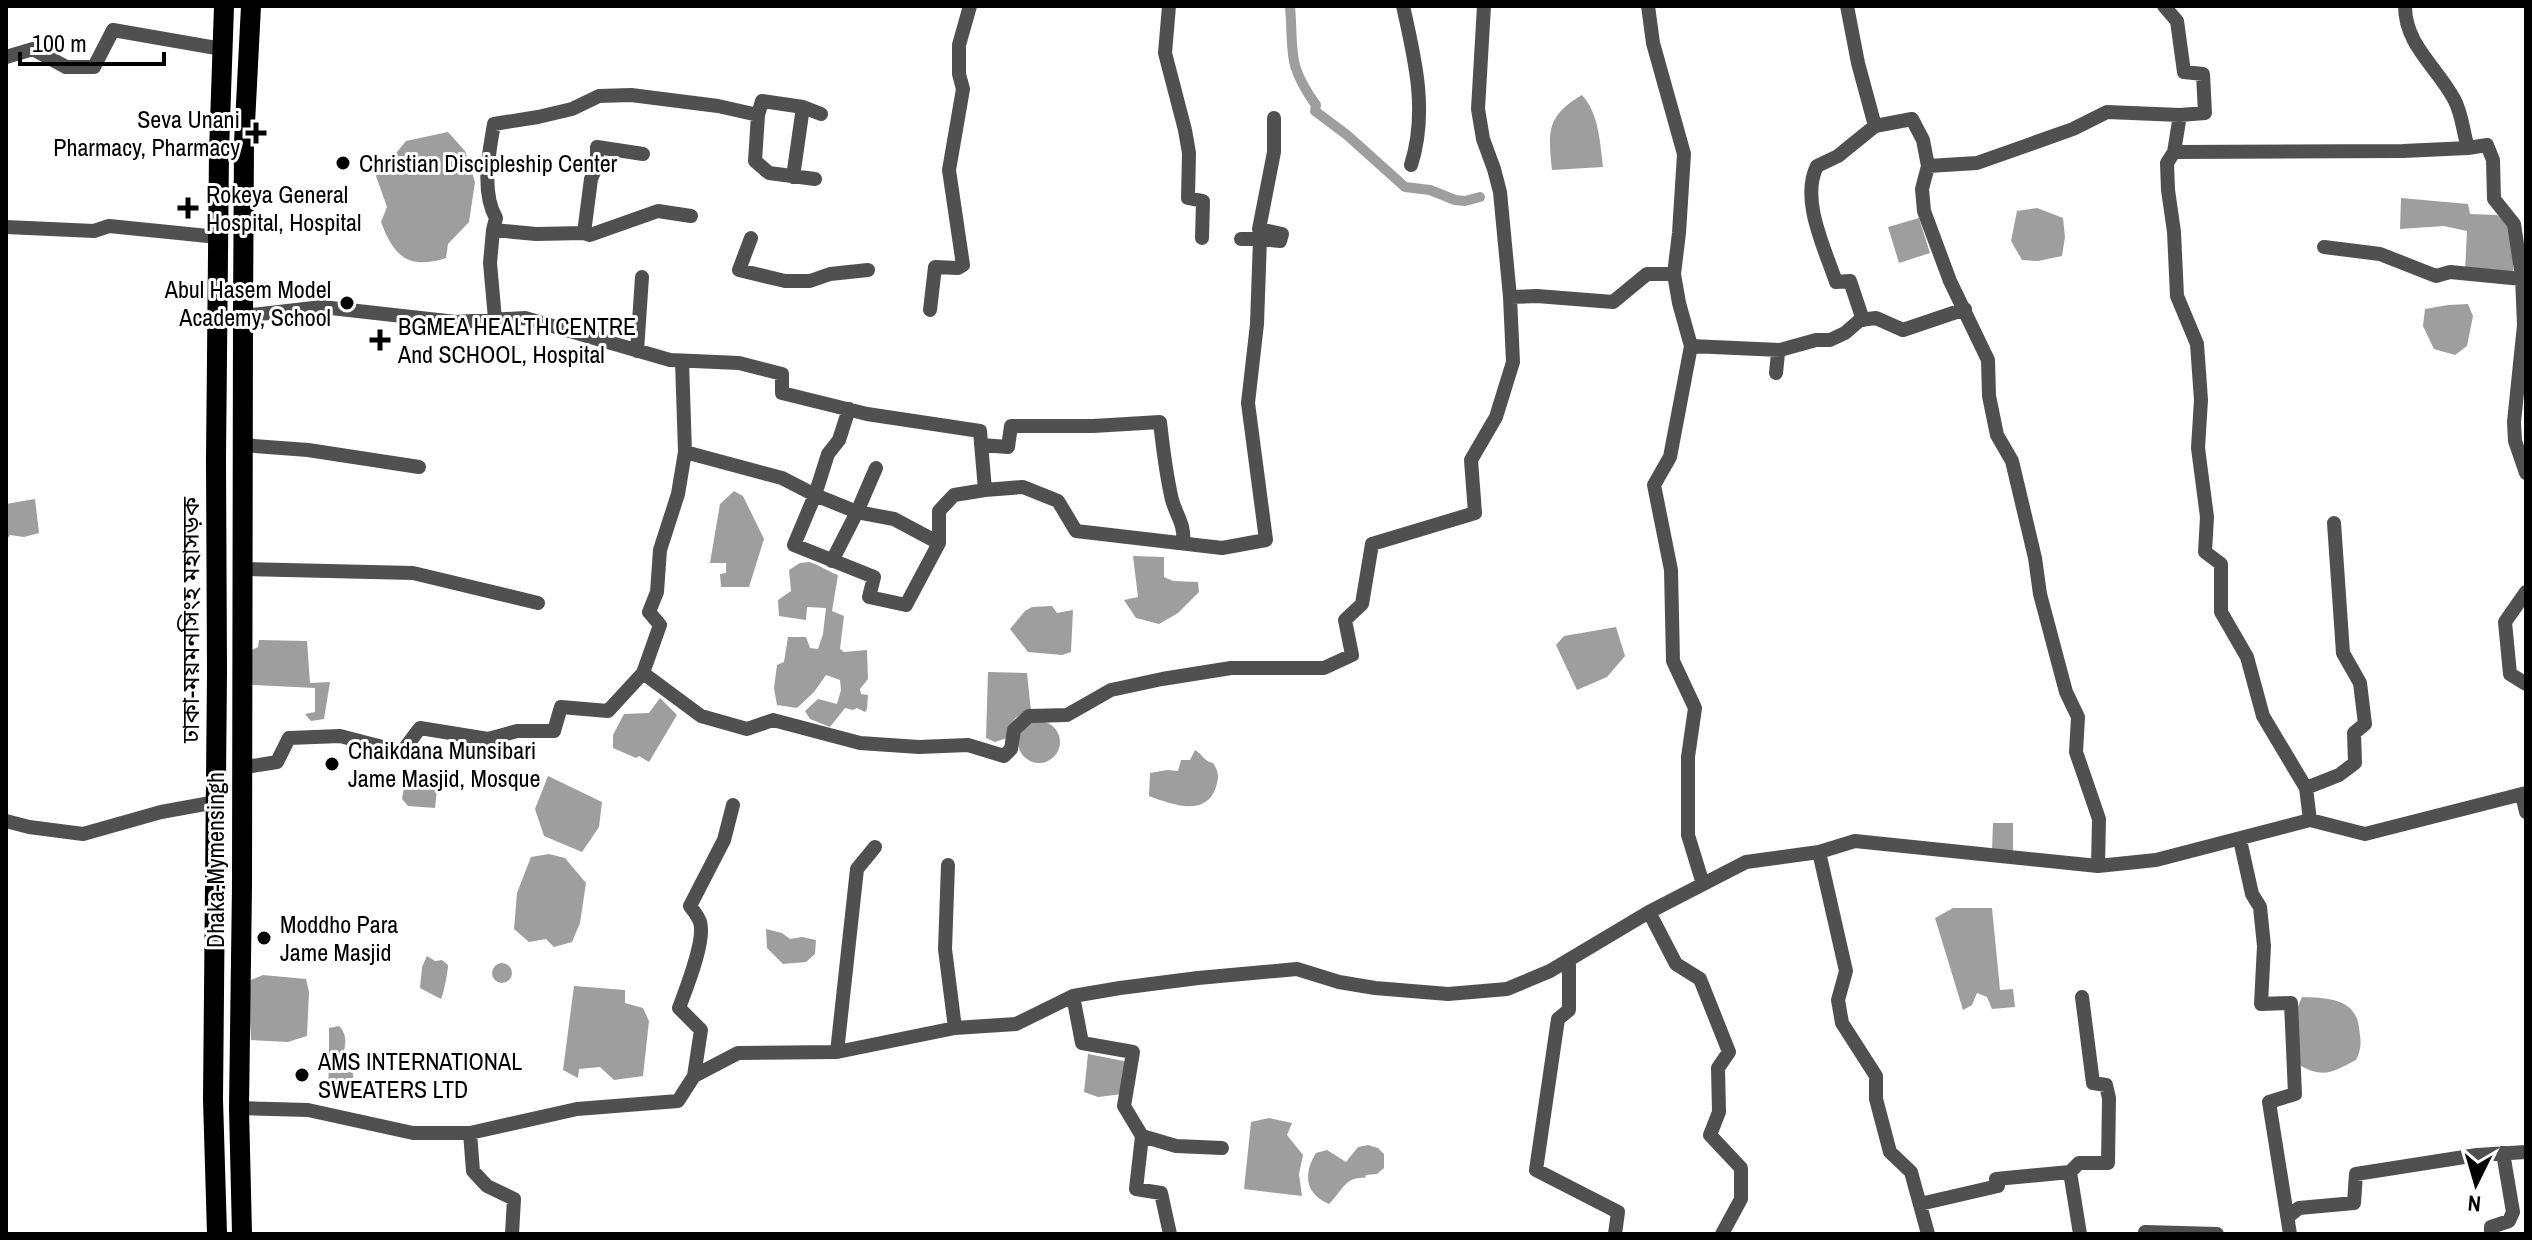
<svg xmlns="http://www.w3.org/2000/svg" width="2532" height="1240" viewBox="0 0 2532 1240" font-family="'Archivo Narrow','Noto Sans Bengali',sans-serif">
<rect width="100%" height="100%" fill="#fff"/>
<path fill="#9e9e9e" d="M 1582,95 C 1599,114 1600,142 1603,167 L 1552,170 C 1548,132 1546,116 1582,95 Z
M 448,132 L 465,151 L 475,182 L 469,222 L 448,244 L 446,258 C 409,270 394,257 381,222 L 387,207 L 376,176 L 379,163 L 392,158 L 406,141 Z
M 2401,198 L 2468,204 L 2470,214 L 2497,215 L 2513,228 L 2513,275 L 2465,271 L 2467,231 L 2444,226 L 2400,229 Z
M 2037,208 L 2063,218 L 2065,237 L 2062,256 L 2038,261 L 2022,260 L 2011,241 L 2017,211 Z
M 1919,218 L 1930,253 L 1899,263 L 1888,227 Z
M 2468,304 L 2473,316 L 2467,346 L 2455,355 L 2434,349 L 2423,326 L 2425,309 L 2448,305 Z
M 734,491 L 743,496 L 764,539 L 749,587 L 721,587 L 720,574 L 726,573 L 726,563 L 710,563 L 720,504 Z
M 35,499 L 39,533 L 24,537 L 10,535 L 6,540 L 6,504 Z
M 1133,556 L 1164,557 L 1164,577 L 1173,581 L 1198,582 L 1199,592 L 1178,613 L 1159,624 L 1136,618 L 1124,600 L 1138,597 Z
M 809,562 C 820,565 827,571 838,575 L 832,611 L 844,616 L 840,649 L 844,652 L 867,650 L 868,679 L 860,689 L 861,694 L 868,695 L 867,709 L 865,712 L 857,708 L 853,710 L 845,708 L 830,727 L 810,719 L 805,711 L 818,699 L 837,704 L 841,690 L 840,680 L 826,675 L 814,692 L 797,708 L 777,705 L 774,688 L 777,665 L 784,662 L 788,637 L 806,637 L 810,648 L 818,649 L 823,634 L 826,608 L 807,607 L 806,620 L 779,616 L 778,600 L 791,591 L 789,570 L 800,563 Z
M 1052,606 L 1057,613 L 1073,610 L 1071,652 L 1062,655 L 1028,652 L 1010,629 L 1025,611 L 1032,607 Z
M 1616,627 L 1625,656 L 1607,677 L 1577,690 L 1556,645 L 1564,636 Z
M 259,640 L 307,641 L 310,683 L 330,682 L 324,719 L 311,721 L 305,714 L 315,712 L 315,688 L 252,685 L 250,651 L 258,647 Z
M 988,672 L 1027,673 L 1031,711 C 1014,715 1011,722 1007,738 L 995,742 L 986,738 Z
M 660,698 L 677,715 L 649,762 L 639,756 L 636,758 L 613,748 L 613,735 L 624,714 L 649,713 Z
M1018 742a21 21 0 1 1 42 0a21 21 0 1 1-42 0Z
M 1195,750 C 1202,754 1205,762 1213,763 C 1219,772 1219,777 1216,787 C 1206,818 1171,804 1149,796 L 1150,773 L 1167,770 L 1178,771 L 1181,760 L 1190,760 Z
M 426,772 L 438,780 L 435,808 L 408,806 L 402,799 L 405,781 Z
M 548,776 L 602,802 L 599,827 L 582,852 L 544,836 L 535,809 Z
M 1993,823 L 2013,823 L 2013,851 L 1992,850 Z
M 549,854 L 565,858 L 586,883 L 580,923 L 572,942 L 554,947 L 546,939 L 529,942 L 514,929 L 517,893 L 531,857 Z
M 1953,908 L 1992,908 L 2000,990 L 2013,989 L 2015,1007 L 1992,1009 L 1987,997 L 1977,993 L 1972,1005 L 1963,1010 L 1935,918 Z
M 766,929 L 782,933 L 790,939 L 802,937 L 816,940 L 815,954 L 806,962 L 783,964 L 767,948 Z
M 427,956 L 435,961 L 442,960 L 448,965 C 448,971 444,993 441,999 L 420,988 L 422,967 Z
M492 973a10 10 0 1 1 20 0a10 10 0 1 1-20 0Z
M 263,975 L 306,979 L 309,992 L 307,1036 L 288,1042 L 251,1040 L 249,1001 L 251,980 Z
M 574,986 L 625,990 L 625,1003 L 643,1008 L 649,1021 L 643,1076 L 614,1080 L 600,1067 L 579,1069 L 578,1078 L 563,1070 Z
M 2302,997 C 2327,998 2356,998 2359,1028 C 2361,1041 2362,1048 2356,1060 C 2334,1071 2325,1079 2301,1066 C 2294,1043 2291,1019 2302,997 Z
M 339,1026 C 348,1035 346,1046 342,1057 L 333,1058 L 329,1055 L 329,1028 Z
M 1088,1054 L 1129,1062 L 1122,1094 L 1098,1097 L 1084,1092 Z
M 329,1065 L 352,1065 L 354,1085 L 351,1094 L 328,1088 Z
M 1269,1118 L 1292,1123 L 1287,1135 L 1303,1155 L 1299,1174 L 1302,1196 L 1244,1189 L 1251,1122 Z
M 1368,1145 L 1378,1148 L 1384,1154 L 1384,1168 L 1377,1174 L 1366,1175 L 1365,1178 C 1345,1176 1342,1192 1329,1204 C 1305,1194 1303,1174 1316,1153 L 1327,1150 L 1346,1162 L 1358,1147 Z"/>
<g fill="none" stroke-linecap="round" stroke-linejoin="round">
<path stroke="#9e9e9e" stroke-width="10" d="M 1290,6 C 1294,53 1286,63 1316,105 L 1315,111 L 1347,135 L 1405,187 L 1430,190 L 1455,200 L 1465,201 L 1480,197"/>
<path stroke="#505050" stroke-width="14" d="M 1169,6 L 1165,53 L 1185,130 L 1189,153 L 1188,198 L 1203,201 L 1202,238
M 1403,6 C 1415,59 1428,112 1411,165
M 1484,6 L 1478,109 L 1483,139 L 1494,169 L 1500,192 L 1510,297
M 1648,6 L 1653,43 L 1684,154 L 1679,233 L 1674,274 L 1679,303 L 1691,346 L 1670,457 L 1654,485 L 1671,570 L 1673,661 L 1695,708 L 1688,757 L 1688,835 L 1703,884
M 1847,6 L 1858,63 L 1875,126 L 1912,119 L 1923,140 L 1928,166 L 1922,189 L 1924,211 L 1950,281 L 1988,360 L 1989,396 L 1997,435 L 2012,461 L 2035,558 L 2040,594 L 2066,692 L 2078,717 L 2076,752 L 2099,819 L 2098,866
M 2164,6 L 2177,21 L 2184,72 L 2203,74 L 2205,113 L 2180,115
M 2405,6 C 2405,45 2437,67 2454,99 C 2462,113 2463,132 2468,148 L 2487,145 L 2493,160 L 2494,199 L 2514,224 L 2522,277 L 2524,325 L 2514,422 L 2515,441 L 2526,473
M 6,57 L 33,49 L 66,67 L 94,67 L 113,30 L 222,49
M 643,154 L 597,147 L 597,165 L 591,179 L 584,233 L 536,234 L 493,230 L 496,218 C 481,192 489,152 494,124 L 538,117 L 572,109 L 599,96 L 631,95 L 718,106 L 758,115
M 1928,166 L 1977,163 L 2073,129 L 2107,112 L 2180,115 L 2174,152
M 793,177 L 803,107
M 815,179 L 769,173 L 755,161 L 758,115 L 762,101 L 803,107 L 821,114
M 6,227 L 94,231 L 109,226 L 218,237
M 493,230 L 490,263 L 495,319
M 584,233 L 590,235 L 658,211 L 691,216
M 751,238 L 739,270 L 785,281 L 810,281 L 830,274 L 868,270
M 1260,239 L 1280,241 L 1282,234 L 1259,229 L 1274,152 L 1274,118
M 2324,247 L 2380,254 L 2436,276 L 2450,272 L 2522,279
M 930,310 L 935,267 L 958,268 L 963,265 L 949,170 L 963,89 L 959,74 L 959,45 L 970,6
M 243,316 L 322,307 L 456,322 L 525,318 L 670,360 L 739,363 L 782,374 L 782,393 L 867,414 L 980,431 L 985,490 L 1023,487 L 1058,501 L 1076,531 L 1222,548 L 1266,540 L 1248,403 L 1257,324 L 1260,239 L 1241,239
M 1863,320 L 1850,281 L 1836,282 C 1825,249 1800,199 1817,166 L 1838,156 L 1875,126
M 1691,346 L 1780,350
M 637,351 L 642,277
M 1776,373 L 1778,353 L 1780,350 L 1816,340 L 1830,340 L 1845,333 L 1860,320 L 1876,318 L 1903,330 L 1965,309
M 849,409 L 839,440 L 828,454 L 815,495 L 794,545 L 874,577 L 869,597 L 906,605 L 939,543 L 939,511 L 954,495 L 985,490
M 242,445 L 308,450 L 419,467
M 981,445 L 1008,447 L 1011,426 L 1093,426 L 1160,422 C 1163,449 1166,474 1172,500 C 1177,517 1185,524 1183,543
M 685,452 L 782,478 L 815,495 L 857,512 L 832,561
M 876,468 L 857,512 L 894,519 L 939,543
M 241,569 L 413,573 L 538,603
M 2526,592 L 2505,622 L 2510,674 L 2526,684
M 643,673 L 660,625 L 649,612 L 657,592 L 660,550 L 678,494 L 685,452 L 682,361
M 240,768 L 277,762 L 289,738 L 340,736 L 402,752 L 420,728 L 488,739 L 517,731 L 554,731 L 561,707 L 608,711 L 643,673 L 701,716 L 747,729 L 773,720 L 860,743 L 919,747 L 968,745 L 1004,756 L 1011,749 L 1014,730 L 1029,716 L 1067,715 L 1111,690 L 1162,679 L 1231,668 L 1324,668 L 1352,655 L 1345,620 L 1362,604 L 1372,544 L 1475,513 L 1471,460 L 1496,417 L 1513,362 L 1510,297 L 1537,296 L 1613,302 L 1647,274 L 1674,274
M 2306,788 L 2339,775 L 2355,763 L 2354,733 L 2365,724 L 2360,683 L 2343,653 L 2334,523
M 2522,794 L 2526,812
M 2310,820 L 2306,788 L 2263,716 L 2247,657 L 2221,612 L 2221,564 L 2205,552 L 2207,517 L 2198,448 L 2201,400 L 2197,344 L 2177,296 L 2174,232 L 2168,190 L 2167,163 L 2174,152 L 2403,151 L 2468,148
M 6,821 L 29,827 L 83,834 L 161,812 L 216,802
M 2240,840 L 2252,894 L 2260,907 L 2264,946 L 2261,1004 L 2291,1003 L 2295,1094 L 2269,1102 L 2290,1234
M 1819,852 L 1846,971 L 1838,1000 L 1842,1023 L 1876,1076 L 1876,1099 L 1890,1152 L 1911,1172 L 1928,1234
M 948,865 L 945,949 L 955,1028
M 1649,912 L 1676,964 L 1700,979 L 1729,1052 L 1718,1068 L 1719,1112 L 1710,1135 L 1741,1168 L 1741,1199 L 1722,1234
M 1569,960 L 1569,1010 L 1558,1019 L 1536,1170 L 1618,1212 L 1615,1234
M 1073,996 L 1082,1043 L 1133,1052 L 1124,1106 L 1142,1136 L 1136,1189 L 1161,1193 L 1170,1234
M 837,1052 L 857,869 L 875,847
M 694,1076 L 701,1030 L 679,1008 C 686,989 706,940 700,922 C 698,916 693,910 690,906 L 724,840 L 733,805
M 239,1108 L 308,1110 L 413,1133 L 470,1133 L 577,1109 L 678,1101 L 694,1076 L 738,1053 L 837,1052 L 955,1028 L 1016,1024 L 1073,996 L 1120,988 L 1198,978 L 1297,969 L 1339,982 L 1375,988 L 1448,994 L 1507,989 L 1550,971 L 1649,912 L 1746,862 L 1819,852 L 1855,841 L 2098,866 L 2156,860 L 2310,820 L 2365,834 L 2526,793
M 470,1133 L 473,1171 L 487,1186 L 514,1199 L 512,1234
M 1142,1136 L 1176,1146 L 1222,1148
M 2070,1172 L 2080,1234
M 1920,1204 L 1998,1186 L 1996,1179 L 2070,1172 L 2079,1163 L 2108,1163 L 2109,1098 L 2106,1085 L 2093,1083 L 2082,997
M 2289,1216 L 2299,1208 L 2354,1203 L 2356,1174 L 2477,1155 L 2526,1152
M 2145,1232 L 2217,1234
M 2491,1234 L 2491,1227 L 2509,1221 L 2513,1212 L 2503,1153"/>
<path stroke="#000" stroke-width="20" d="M 217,1234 L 213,1099 L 217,673 L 216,459 L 219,152 L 224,6
M 242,1234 L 239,1108 L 242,886 L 243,316 L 244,143 L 251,6"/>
</g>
<g fill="#000" stroke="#fff" stroke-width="3">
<path d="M252 121h8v8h8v8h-8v8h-8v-8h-8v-8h8z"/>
<circle cx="343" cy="163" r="8"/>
<path d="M184 196h8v8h8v8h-8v8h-8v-8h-8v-8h8z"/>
<circle cx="347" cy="303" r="8"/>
<path d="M376 328h8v8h8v8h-8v8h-8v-8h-8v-8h8z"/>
<circle cx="332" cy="764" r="8"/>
<circle cx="264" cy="938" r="8"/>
<circle cx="302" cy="1075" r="8"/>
</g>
<g text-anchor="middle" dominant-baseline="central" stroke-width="6" stroke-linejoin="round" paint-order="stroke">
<g font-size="24" fill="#000" stroke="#fff" text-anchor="start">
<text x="240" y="119" text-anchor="end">Seva Unani<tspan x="240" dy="28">Pharmacy, Pharmacy</tspan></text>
<text x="359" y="163">Christian Discipleship Center</text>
<text x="206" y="194">Rokeya General<tspan x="206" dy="28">Hospital, Hospital</tspan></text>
<text x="331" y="289" text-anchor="end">Abul Hasem Model<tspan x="331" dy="28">Academy, School</tspan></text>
<text x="398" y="326">BGMEA HEALTH CENTRE<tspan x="398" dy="28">And SCHOOL, Hospital</tspan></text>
<text x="348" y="750">Chaikdana Munsibari<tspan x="348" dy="28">Jame Masjid, Mosque</tspan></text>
<text x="280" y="924">Moddho Para<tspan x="280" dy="28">Jame Masjid</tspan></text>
<text x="318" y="1061">AMS INTERNATIONAL<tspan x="318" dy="28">SWEATERS LTD</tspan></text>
</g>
<g font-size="24" fill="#000" stroke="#fff">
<text transform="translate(190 620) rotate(-90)">ঢাকা-ময়মনসিংহ মহাসড়ক</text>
<text transform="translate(215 860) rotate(-90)">Dhaka-Mymensingh</text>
</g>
</g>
<rect width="2532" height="1240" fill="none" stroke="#000000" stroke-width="16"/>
<g transform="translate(2476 1184) rotate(185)" stroke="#ffffff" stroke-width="6" paint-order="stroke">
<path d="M0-6L14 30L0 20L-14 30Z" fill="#000000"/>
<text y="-12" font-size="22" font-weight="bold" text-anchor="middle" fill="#000000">N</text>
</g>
<path d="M20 52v12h144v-12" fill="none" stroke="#000000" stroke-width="4"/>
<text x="32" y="52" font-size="24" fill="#000000" stroke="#ffffff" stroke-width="6" paint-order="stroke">100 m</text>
</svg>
